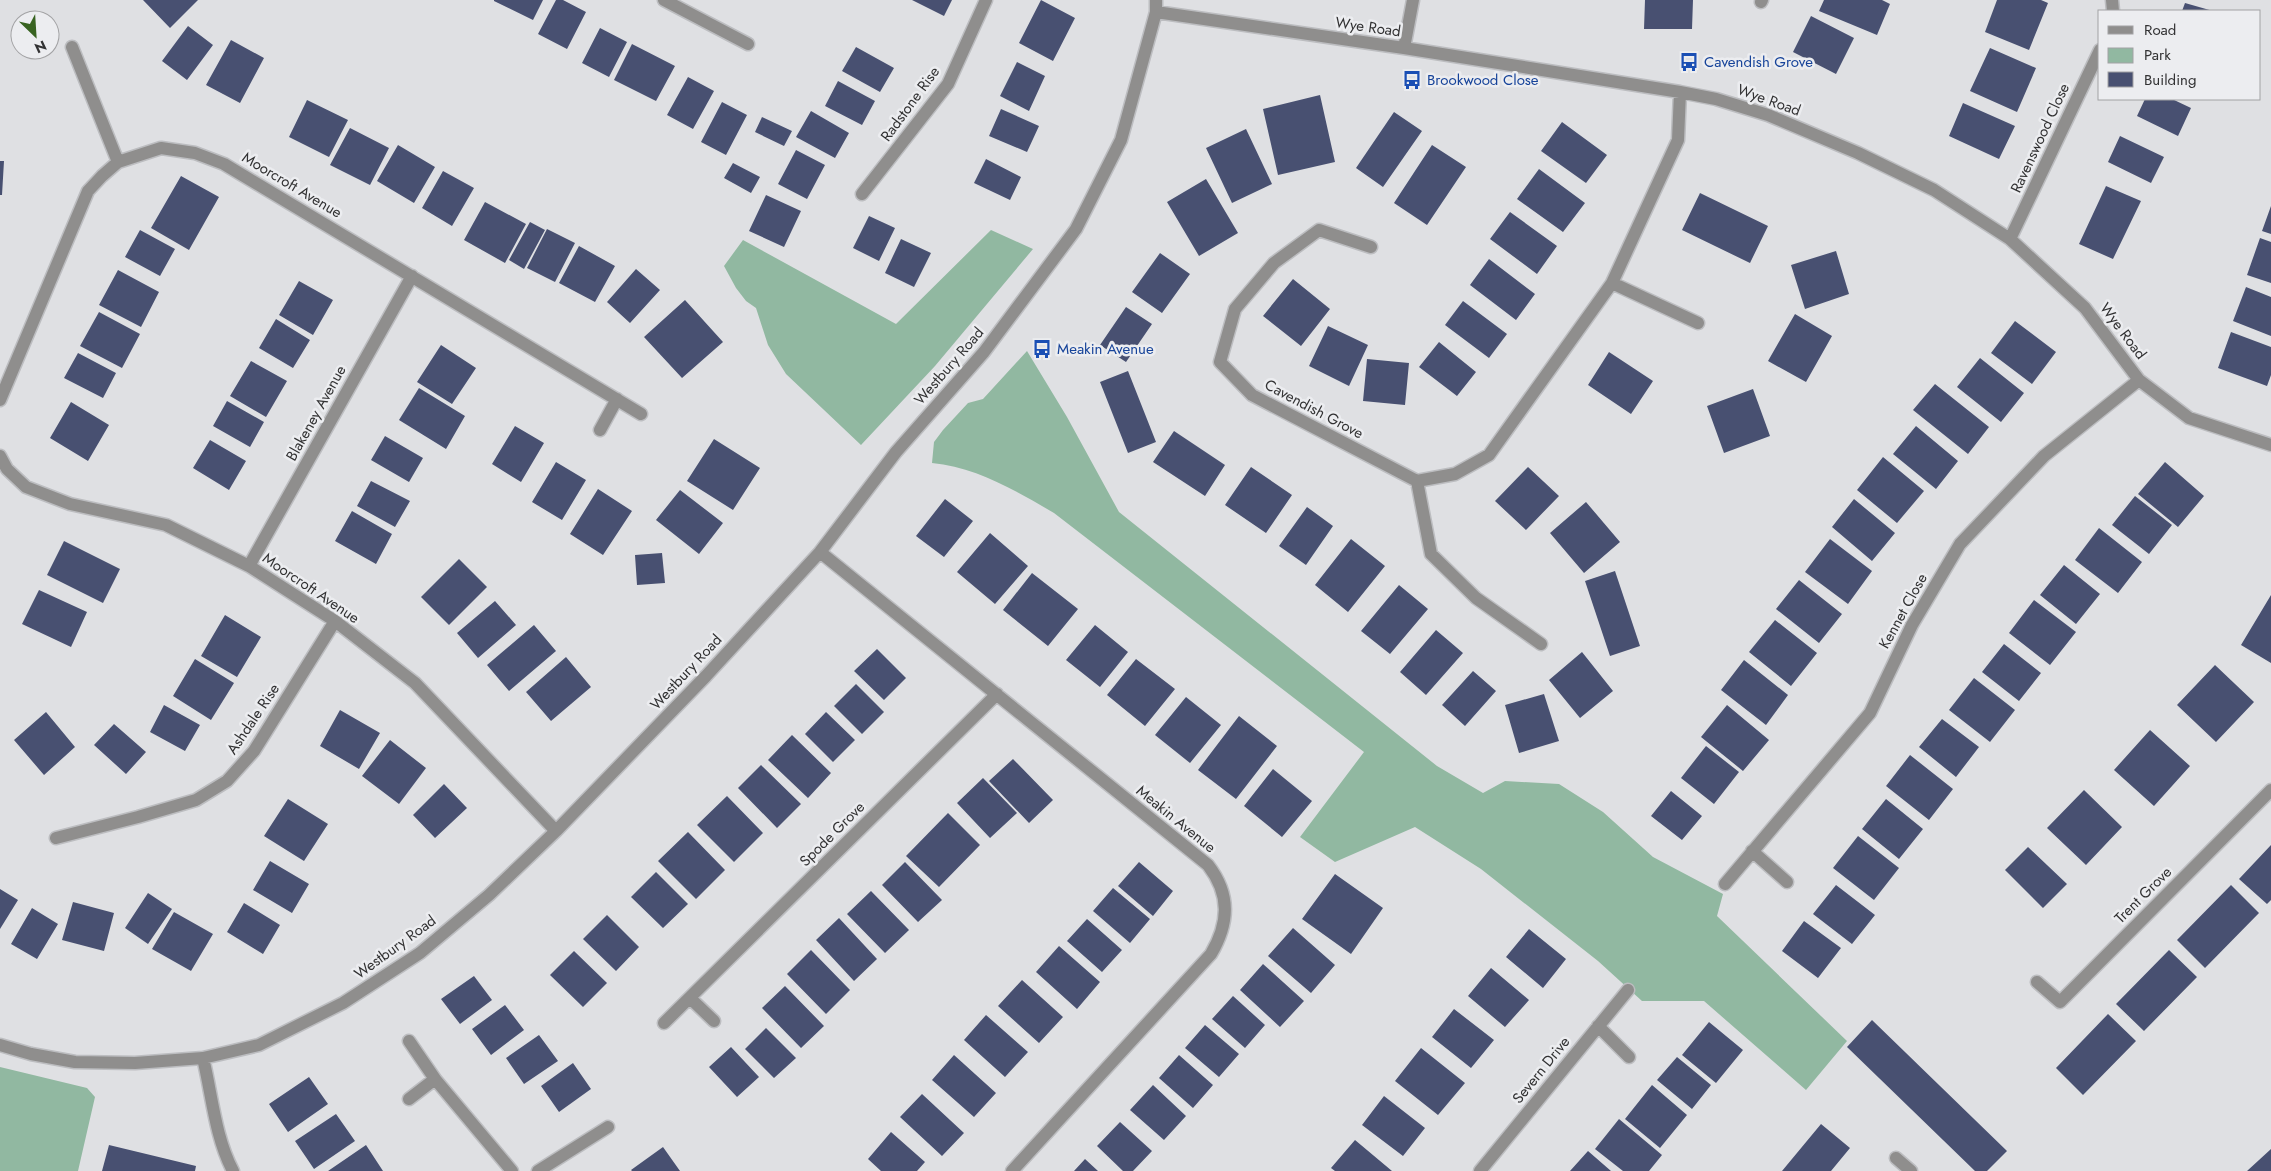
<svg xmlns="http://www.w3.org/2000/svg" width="2271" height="1171" viewBox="0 0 2271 1171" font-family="Jost,sans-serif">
<rect width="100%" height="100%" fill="#dfe0e3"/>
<path fill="#91b8a1" d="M 991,230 L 1033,249 L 935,366 L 861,445 L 786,374 L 768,345 L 756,308 L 746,301 L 736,288 L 724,266 L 743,240 L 896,324 Z
M 1027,351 L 1067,417 L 1119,512 L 1437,766 L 1483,793 L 1505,781 L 1559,784 L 1603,812 L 1653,857 L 1723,894 L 1717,916 L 1847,1041 L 1806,1090 L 1704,1001 L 1642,1001 L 1598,961 L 1481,869 L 1415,827 L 1335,862 L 1300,837 L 1364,752 L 1054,513 C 1016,491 976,467 932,463 L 934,442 L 943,430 L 968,403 L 983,399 Z
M 0,1067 L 87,1088 L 95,1097 L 78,1171 L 0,1171 Z"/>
<path fill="#485071" d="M 143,0 L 198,0 L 170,28 Z
M 494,0 L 543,0 L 533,20 L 494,1 Z
M 556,0 L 563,0 L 586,12 L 567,49 L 538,34 Z
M 912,0 L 952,0 L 944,16 Z
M 1041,0 L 1075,18 L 1053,61 L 1019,43 Z
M 1645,0 L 1693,0 L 1692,29 L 1644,29 Z
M 1824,0 L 1882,0 L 1890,4 L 1877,35 L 1819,11 Z
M 1997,0 L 2041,0 L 2048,3 L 2029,50 L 1985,32 Z
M 2185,3 L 2213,11 L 2182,11 Z
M 1811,16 L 1854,38 L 1836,74 L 1793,52 Z
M 188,26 L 213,45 L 187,80 L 162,61 Z
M 600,28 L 627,42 L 609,77 L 582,63 Z
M 231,40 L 264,58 L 240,103 L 206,85 Z
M 632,44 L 675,66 L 656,101 L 614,80 Z
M 856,47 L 894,68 L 880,92 L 842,71 Z
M 1990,48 L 2036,68 L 2017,112 L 1970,91 Z
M 1017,62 L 1045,76 L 1029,111 L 1000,96 Z
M 688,77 L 714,91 L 693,129 L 667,115 Z
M 838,81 L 875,101 L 862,125 L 825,106 Z
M 1320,95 L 1335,162 L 1278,175 L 1263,109 Z
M 2145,99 L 2172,99 L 2191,108 L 2178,136 L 2137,116 Z
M 307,100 L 348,120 L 329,157 L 289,137 Z
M 722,102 L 747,115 L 726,155 L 701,142 Z
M 1963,103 L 2015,126 L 1999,159 L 1949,136 Z
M 1001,109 L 1039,126 L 1027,152 L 989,136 Z
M 811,111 L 849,133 L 835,158 L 796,137 Z
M 1394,112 L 1422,131 L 1383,187 L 1356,168 Z
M 762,117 L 792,131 L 784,146 L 755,132 Z
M 1562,122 L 1607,155 L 1586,183 L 1541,151 Z
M 350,128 L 389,148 L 370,185 L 330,165 Z
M 1246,129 L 1272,184 L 1232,203 L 1206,148 Z
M 2120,136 L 2164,157 L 2151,183 L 2108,162 Z
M 398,145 L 435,167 L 414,203 L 377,181 Z
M 1432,145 L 1466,167 L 1427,225 L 1394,203 Z
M 796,150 L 825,165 L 807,199 L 778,184 Z
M 986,159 L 1021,177 L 1010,200 L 974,183 Z
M 0,161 L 4,161 L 2,195 L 0,195 Z
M 733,163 L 760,177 L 751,193 L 724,178 Z
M 1539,169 L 1585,203 L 1563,232 L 1517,199 Z
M 443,171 L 474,188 L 452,226 L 422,208 Z
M 181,176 L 219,197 L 189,250 L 151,228 Z
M 1206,179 L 1238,233 L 1199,256 L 1167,202 Z
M 2106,186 L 2141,201 L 2113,259 L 2079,244 Z
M 1700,193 L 1768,226 L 1750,263 L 1682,230 Z
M 766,195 L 801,211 L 784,247 L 749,231 Z
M 485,202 L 526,224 L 505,263 L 464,240 Z
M 2271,206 L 2271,234 L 2262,231 Z
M 1510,212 L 1557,246 L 1537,274 L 1490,239 Z
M 869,216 L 895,228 L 879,261 L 853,248 Z
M 530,222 L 545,230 L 524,269 L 509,260 Z
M 547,229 L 575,243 L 555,282 L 527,268 Z
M 140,230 L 175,249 L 160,276 L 125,257 Z
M 2260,238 L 2271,242 L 2271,283 L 2247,275 Z
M 901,239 L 931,253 L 914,287 L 885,273 Z
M 579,246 L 615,266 L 595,302 L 559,283 Z
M 1836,251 L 1849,294 L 1805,309 L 1791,265 Z
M 1160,253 L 1190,274 L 1162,313 L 1132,292 Z
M 1489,259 L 1535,294 L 1516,320 L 1470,285 Z
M 636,269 L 660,290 L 630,323 L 607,302 Z
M 118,270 L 159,292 L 141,327 L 99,305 Z
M 1293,279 L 1330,309 L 1301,346 L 1263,316 Z
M 299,281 L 333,300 L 313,335 L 279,315 Z
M 2246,287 L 2271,297 L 2271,336 L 2233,321 Z
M 685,300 L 723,342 L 682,378 L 644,337 Z
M 1463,301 L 1507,334 L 1489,358 L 1445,325 Z
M 1126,307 L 1152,324 L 1126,362 L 1100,345 Z
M 99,312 L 140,334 L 122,368 L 80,346 Z
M 1795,314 L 1832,336 L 1806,382 L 1768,361 Z
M 276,319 L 310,340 L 293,368 L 259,348 Z
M 2015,321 L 2056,352 L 2032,384 L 1991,353 Z
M 1328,326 L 1368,345 L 1349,386 L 1309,366 Z
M 2231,332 L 2271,347 L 2271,375 L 2267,386 L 2218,368 Z
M 1439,342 L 1476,372 L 1457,396 L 1419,367 Z
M 441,345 L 476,368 L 452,404 L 417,382 Z
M 1609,352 L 1653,381 L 1631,414 L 1588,385 Z
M 78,353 L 116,373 L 103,398 L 64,378 Z
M 1980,358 L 2024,393 L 2001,422 L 1957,387 Z
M 1367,359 L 1409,363 L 1405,405 L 1363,401 Z
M 251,361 L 287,381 L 266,417 L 230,396 Z
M 1128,371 L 1156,442 L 1128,453 L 1100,382 Z
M 1935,384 L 1989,427 L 1968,454 L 1913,410 Z
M 419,388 L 465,416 L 446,449 L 399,420 Z
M 1753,389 L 1770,436 L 1724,453 L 1707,406 Z
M 227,401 L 264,422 L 250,447 L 213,426 Z
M 71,402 L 109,425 L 88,461 L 50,438 Z
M 515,426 L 544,443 L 521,482 L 492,464 Z
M 1916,426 L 1958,461 L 1936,489 L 1893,454 Z
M 1174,431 L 1225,465 L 1205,496 L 1153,462 Z
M 385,436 L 423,458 L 409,482 L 371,460 Z
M 714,439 L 760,468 L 733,510 L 687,481 Z
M 210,440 L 246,461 L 229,490 L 193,468 Z
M 1883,457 L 1924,491 L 1897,523 L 1857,490 Z
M 556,462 L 586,480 L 562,520 L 532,502 Z
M 2165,462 L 2204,496 L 2178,527 L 2138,494 Z
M 1251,467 L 1292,495 L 1266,533 L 1225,505 Z
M 1528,467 L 1559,496 L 1526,530 L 1495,501 Z
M 371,481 L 410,501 L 395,527 L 357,506 Z
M 598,489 L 632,511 L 603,555 L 570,534 Z
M 680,490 L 723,523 L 699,554 L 656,520 Z
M 2135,496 L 2172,525 L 2149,554 L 2112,525 Z
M 945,499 L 973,521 L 944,557 L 916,536 Z
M 1854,499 L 1895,533 L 1872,561 L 1832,527 Z
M 1586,502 L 1620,542 L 1584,573 L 1550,533 Z
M 1307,507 L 1333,526 L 1306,565 L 1279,546 Z
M 352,511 L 392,534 L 376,564 L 335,541 Z
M 2099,528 L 2142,562 L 2118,593 L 2075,560 Z
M 990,533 L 1028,566 L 995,604 L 957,572 Z
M 1351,539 L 1385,566 L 1348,612 L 1315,585 Z
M 1830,539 L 1872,571 L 1848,604 L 1805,572 Z
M 64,541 L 120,569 L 103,603 L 47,575 Z
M 662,553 L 665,583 L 637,585 L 635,555 Z
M 459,559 L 487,587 L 449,625 L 421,597 Z
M 2064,565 L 2100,594 L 2076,624 L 2040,595 Z
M 1615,571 L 1640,646 L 1610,656 L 1585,581 Z
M 1032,573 L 1078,609 L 1048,646 L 1003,610 Z
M 1799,580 L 1842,614 L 1819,643 L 1776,609 Z
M 1399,585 L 1428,609 L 1390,654 L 1361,631 Z
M 39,590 L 87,612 L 71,647 L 22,624 Z
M 2271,595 L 2271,663 L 2241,645 Z
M 2034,600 L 2076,632 L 2050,665 L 2009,633 Z
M 495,601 L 516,625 L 478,658 L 457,633 Z
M 225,615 L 261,637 L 237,677 L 201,656 Z
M 1775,620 L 1817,653 L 1791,686 L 1749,652 Z
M 534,625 L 556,651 L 509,691 L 487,665 Z
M 1095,625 L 1128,652 L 1100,687 L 1066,660 Z
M 1436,630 L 1463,653 L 1426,695 L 1400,672 Z
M 2004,644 L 2041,673 L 2019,701 L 1982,672 Z
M 877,649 L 906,678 L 884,700 L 854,671 Z
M 1582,652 L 1613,691 L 1580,718 L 1549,680 Z
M 566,657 L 591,687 L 551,721 L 526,692 Z
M 195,659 L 234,683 L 211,720 L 173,696 Z
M 1136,659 L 1175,689 L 1145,726 L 1107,695 Z
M 1744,660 L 1788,695 L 1766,725 L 1721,690 Z
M 2215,665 L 2254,702 L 2216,742 L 2177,705 Z
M 1473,671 L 1496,691 L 1465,726 L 1442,705 Z
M 1974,678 L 2015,710 L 1990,742 L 1949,710 Z
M 856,684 L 884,712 L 862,734 L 834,706 Z
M 1544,694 L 1559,741 L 1519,753 L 1505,705 Z
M 1186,697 L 1221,725 L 1190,763 L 1155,735 Z
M 164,705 L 200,725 L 185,751 L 150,732 Z
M 1727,705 L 1769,740 L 1743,771 L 1701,737 Z
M 340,710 L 380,733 L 359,769 L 320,746 Z
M 46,712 L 75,747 L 44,775 L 14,740 Z
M 826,712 L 855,740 L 833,762 L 805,734 Z
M 1239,716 L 1277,746 L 1236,799 L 1198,770 Z
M 1942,719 L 1979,747 L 1956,777 L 1919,747 Z
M 114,724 L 146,752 L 126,774 L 94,745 Z
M 2150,730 L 2190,766 L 2154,806 L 2114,770 Z
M 792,735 L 831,773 L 808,798 L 768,760 Z
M 390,740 L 426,768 L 399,804 L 362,776 Z
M 1706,746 L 1739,772 L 1714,804 L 1681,778 Z
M 1910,755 L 1953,789 L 1929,820 L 1886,786 Z
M 1013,759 L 1053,800 L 1029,823 L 989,781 Z
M 761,765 L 801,804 L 777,828 L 738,788 Z
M 1273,769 L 1312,801 L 1282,837 L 1244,806 Z
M 983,778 L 1017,813 L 990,838 L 957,803 Z
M 444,784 L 467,808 L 435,838 L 413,815 Z
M 2084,790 L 2122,827 L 2086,865 L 2047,828 Z
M 1671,791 L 1702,816 L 1682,840 L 1651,816 Z
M 727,796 L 763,833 L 734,862 L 697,825 Z
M 288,799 L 328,824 L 304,861 L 264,836 Z
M 1886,799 L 1923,829 L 1899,859 L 1862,829 Z
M 948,813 L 980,845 L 939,887 L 906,856 Z
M 688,832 L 725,870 L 696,899 L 658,861 Z
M 1858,836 L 1899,868 L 1874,900 L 1833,868 Z
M 2271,845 L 2271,900 L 2267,904 L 2239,879 Z
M 2028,847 L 2067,884 L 2043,908 L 2005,870 Z
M 270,861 L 309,884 L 292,913 L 253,890 Z
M 905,862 L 942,900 L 918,922 L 882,885 Z
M 1139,862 L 1173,891 L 1153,916 L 1118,886 Z
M 656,872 L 688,904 L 663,928 L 631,897 Z
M 1335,874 L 1383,908 L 1351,954 L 1302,919 Z
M 1836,885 L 1875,915 L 1852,944 L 1813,914 Z
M 2231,885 L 2259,913 L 2205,968 L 2177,940 Z
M 1113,888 L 1150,919 L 1130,943 L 1093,911 Z
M 0,889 L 18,900 L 0,929 Z
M 871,891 L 909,930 L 885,953 L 847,914 Z
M 148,893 L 172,909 L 148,944 L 125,928 Z
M 73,902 L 114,913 L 104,951 L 62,940 Z
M 244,903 L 280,925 L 263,954 L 227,932 Z
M 32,908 L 58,924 L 37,959 L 11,944 Z
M 174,912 L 213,934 L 191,971 L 152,949 Z
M 607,915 L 639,947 L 616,971 L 583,939 Z
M 839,918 L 877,959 L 854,981 L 816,940 Z
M 1087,919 L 1122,950 L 1102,972 L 1067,941 Z
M 1804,921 L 1841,948 L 1818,978 L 1782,951 Z
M 1293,928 L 1335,965 L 1311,993 L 1268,956 Z
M 1529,929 L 1566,959 L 1543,988 L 1506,957 Z
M 1059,946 L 1100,982 L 1077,1009 L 1036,972 Z
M 811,950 L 850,990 L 826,1014 L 787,974 Z
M 2169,950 L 2197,977 L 2144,1031 L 2116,1004 Z
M 574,951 L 607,983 L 583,1007 L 550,975 Z
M 1263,964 L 1304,1001 L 1280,1027 L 1240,990 Z
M 1491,968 L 1529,1000 L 1505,1027 L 1468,996 Z
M 474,976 L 492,1000 L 460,1024 L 441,999 Z
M 1022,980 L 1063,1017 L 1039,1043 L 998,1006 Z
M 785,986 L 824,1026 L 801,1048 L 762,1008 Z
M 1233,996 L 1265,1025 L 1245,1048 L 1212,1019 Z
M 505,1005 L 524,1030 L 491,1055 L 472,1029 Z
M 1454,1009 L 1494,1040 L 1471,1068 L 1432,1037 Z
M 2108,1014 L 2136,1041 L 2083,1095 L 2056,1068 Z
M 986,1015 L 1028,1052 L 1005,1077 L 964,1040 Z
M 1872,1020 L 2007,1151 L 1987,1171 L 1975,1171 L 1847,1047 Z
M 1709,1022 L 1743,1050 L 1716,1083 L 1682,1055 Z
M 1205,1025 L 1239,1054 L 1219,1077 L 1185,1048 Z
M 766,1028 L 796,1058 L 774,1078 L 745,1049 Z
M 539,1035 L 558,1061 L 524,1084 L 506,1058 Z
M 731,1047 L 759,1077 L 737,1097 L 709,1067 Z
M 1421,1048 L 1465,1083 L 1438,1115 L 1395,1081 Z
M 954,1055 L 996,1093 L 974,1117 L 932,1080 Z
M 1179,1055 L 1213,1085 L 1193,1108 L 1159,1078 Z
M 1677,1057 L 1711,1085 L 1692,1109 L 1657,1080 Z
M 573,1063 L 591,1089 L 559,1112 L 541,1086 Z
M 309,1077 L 328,1104 L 288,1132 L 269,1104 Z
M 1153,1085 L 1186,1116 L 1164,1140 L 1130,1110 Z
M 1652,1085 L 1687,1115 L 1660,1148 L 1625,1119 Z
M 922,1094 L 964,1133 L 942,1156 L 900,1117 Z
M 1384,1096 L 1425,1128 L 1403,1156 L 1362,1125 Z
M 336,1114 L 355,1141 L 314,1169 L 295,1141 Z
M 1619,1119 L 1662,1155 L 1649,1171 L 1623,1171 L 1595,1149 Z
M 1120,1122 L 1152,1151 L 1133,1171 L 1123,1171 L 1097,1146 Z
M 1821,1124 L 1850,1148 L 1831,1171 L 1782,1171 Z
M 891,1132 L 925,1162 L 917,1171 L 881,1171 L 868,1159 Z
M 1355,1140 L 1392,1171 L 1335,1171 L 1331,1168 Z
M 109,1145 L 196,1166 L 195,1171 L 102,1171 Z
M 366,1145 L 383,1171 L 328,1171 Z
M 663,1147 L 680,1171 L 632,1171 L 631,1170 Z
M 2271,1149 L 2271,1171 L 2247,1171 Z
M 1588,1151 L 1611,1171 L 1570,1171 Z
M 1085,1159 L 1098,1171 L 1074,1171 Z"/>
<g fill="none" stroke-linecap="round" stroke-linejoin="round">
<g stroke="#bcbdc0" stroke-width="15">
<path id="minor" d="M 664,0 L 748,44
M 2112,0 L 2113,11
M 1761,2 L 1762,0
M 1156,12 L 1404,48 L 1680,92 L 1716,99 L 1768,115 L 1858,153 L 1934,190 L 2010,239 L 2085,308 L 2139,380 L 2189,418 L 2271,445
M 72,47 L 118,162
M 1404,48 L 1413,0
M 862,194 L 948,84 L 986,0
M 2010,239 L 2100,50
M 1371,247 L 1319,230 L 1274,263 L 1235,309 L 1220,362 L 1252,395 L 1417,481 L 1455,474 L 1489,455 L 1612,283 L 1678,140 L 1680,92
M 1612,283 L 1698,323
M 0,400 L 88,191 L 102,176 L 118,162 L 161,148 L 195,153 L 224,164 L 641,414
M 600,430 L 617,399
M 0,456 L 7,469 L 26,487 L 70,504 L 166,525 L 249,566 L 335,621 L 415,683 L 556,831
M 1417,481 L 1431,554 L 1476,598 L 1541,644
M 820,552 L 1208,865 C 1231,895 1229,923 1211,954 L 1012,1171
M 249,566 L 412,276
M 56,838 L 138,817 L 196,800 L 227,781 L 254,751 L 335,621
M 1752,851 L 1787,882
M 1725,884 L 1870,713 L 1912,625 L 1960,544 L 2044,456 L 2139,380
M 2037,982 L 2060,1002 L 2271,790
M 690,998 L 714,1021
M 664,1023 L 997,694
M 1598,1026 L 1629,1057
M 409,1041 L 435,1079
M 0,1045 L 31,1054 L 75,1062 L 135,1063 L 203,1058 L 259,1045 L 343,1003 L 420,953 L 489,895 L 556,831 L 706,676 L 820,552 L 896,452 L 984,352 L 1076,229 L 1121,140 L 1156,12 L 1156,0
M 203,1058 C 212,1095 215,1137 233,1171
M 409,1099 L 435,1079 L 512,1171
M 1896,1158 L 1911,1171
M 538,1171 L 608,1127
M 1480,1171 L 1628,990"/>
</g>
<use href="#minor" stroke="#8f8e8d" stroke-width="12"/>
</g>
<defs>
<g id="bus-bare" transform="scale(1.5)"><path d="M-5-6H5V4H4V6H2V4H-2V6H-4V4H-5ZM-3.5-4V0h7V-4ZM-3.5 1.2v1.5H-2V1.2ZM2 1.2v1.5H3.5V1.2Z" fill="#1a4fb4" stroke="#ecedf0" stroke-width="2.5" paint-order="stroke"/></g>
</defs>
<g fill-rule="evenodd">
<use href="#bus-bare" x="1689" y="62"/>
<use href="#bus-bare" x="1412" y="80"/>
<use href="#bus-bare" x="1042" y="349"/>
</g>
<g text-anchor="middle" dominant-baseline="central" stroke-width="5" stroke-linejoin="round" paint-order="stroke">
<g font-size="15" fill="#323233" stroke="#ecedf0">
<text transform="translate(1368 27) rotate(8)">Wye Road</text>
<text transform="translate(1769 100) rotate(20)">Wye Road</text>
<text transform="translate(910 104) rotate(-54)">Radstone Rise</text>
<text transform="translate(2040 138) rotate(-65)">Ravenswood Close</text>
<text transform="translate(292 185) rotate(31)">Moorcroft Avenue</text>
<text transform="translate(2123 331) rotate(53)">Wye Road</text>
<text transform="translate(949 366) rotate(-49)">Westbury Road</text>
<text transform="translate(1314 409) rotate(28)">Cavendish Grove</text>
<text transform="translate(316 413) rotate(-61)">Blakeney Avenue</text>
<text transform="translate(311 588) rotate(34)">Moorcroft Avenue</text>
<text transform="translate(1903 611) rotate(-61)">Kennet Close</text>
<text transform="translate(686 672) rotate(-47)">Westbury Road</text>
<text transform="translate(253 719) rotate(-56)">Ashdale Rise</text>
<text transform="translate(1176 819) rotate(39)">Meakin Avenue</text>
<text transform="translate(832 834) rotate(-45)">Spode Grove</text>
<text transform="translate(2143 895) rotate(-45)">Trent Grove</text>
<text transform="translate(395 947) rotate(-36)">Westbury Road</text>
<text transform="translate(1541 1070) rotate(-51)">Severn Drive</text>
</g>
<g font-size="15" fill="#164399" stroke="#ecedf0" text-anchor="start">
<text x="1704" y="62">Cavendish Grove</text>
<text x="1427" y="80">Brookwood Close</text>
<text x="1057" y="349">Meakin Avenue</text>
</g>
</g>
<rect x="2098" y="10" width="162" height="90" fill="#ecedf0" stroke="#a2a2a4"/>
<rect x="2108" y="26" width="25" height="8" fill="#8f8e8d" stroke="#a2a2a4"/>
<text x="2144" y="35" font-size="15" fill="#323233">Road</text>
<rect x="2108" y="48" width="25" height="15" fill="#91b8a1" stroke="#a2a2a4"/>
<text x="2144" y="60" font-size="15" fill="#323233">Park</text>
<rect x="2108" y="72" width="25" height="15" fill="#485071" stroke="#a2a2a4"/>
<text x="2144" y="85" font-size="15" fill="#323233">Building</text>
<g transform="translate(35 35) rotate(155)"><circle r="24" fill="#ecedf0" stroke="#a2a2a4"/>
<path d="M0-4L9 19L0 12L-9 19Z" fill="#386321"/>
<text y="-8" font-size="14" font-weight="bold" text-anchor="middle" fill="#323233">N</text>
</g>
</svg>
